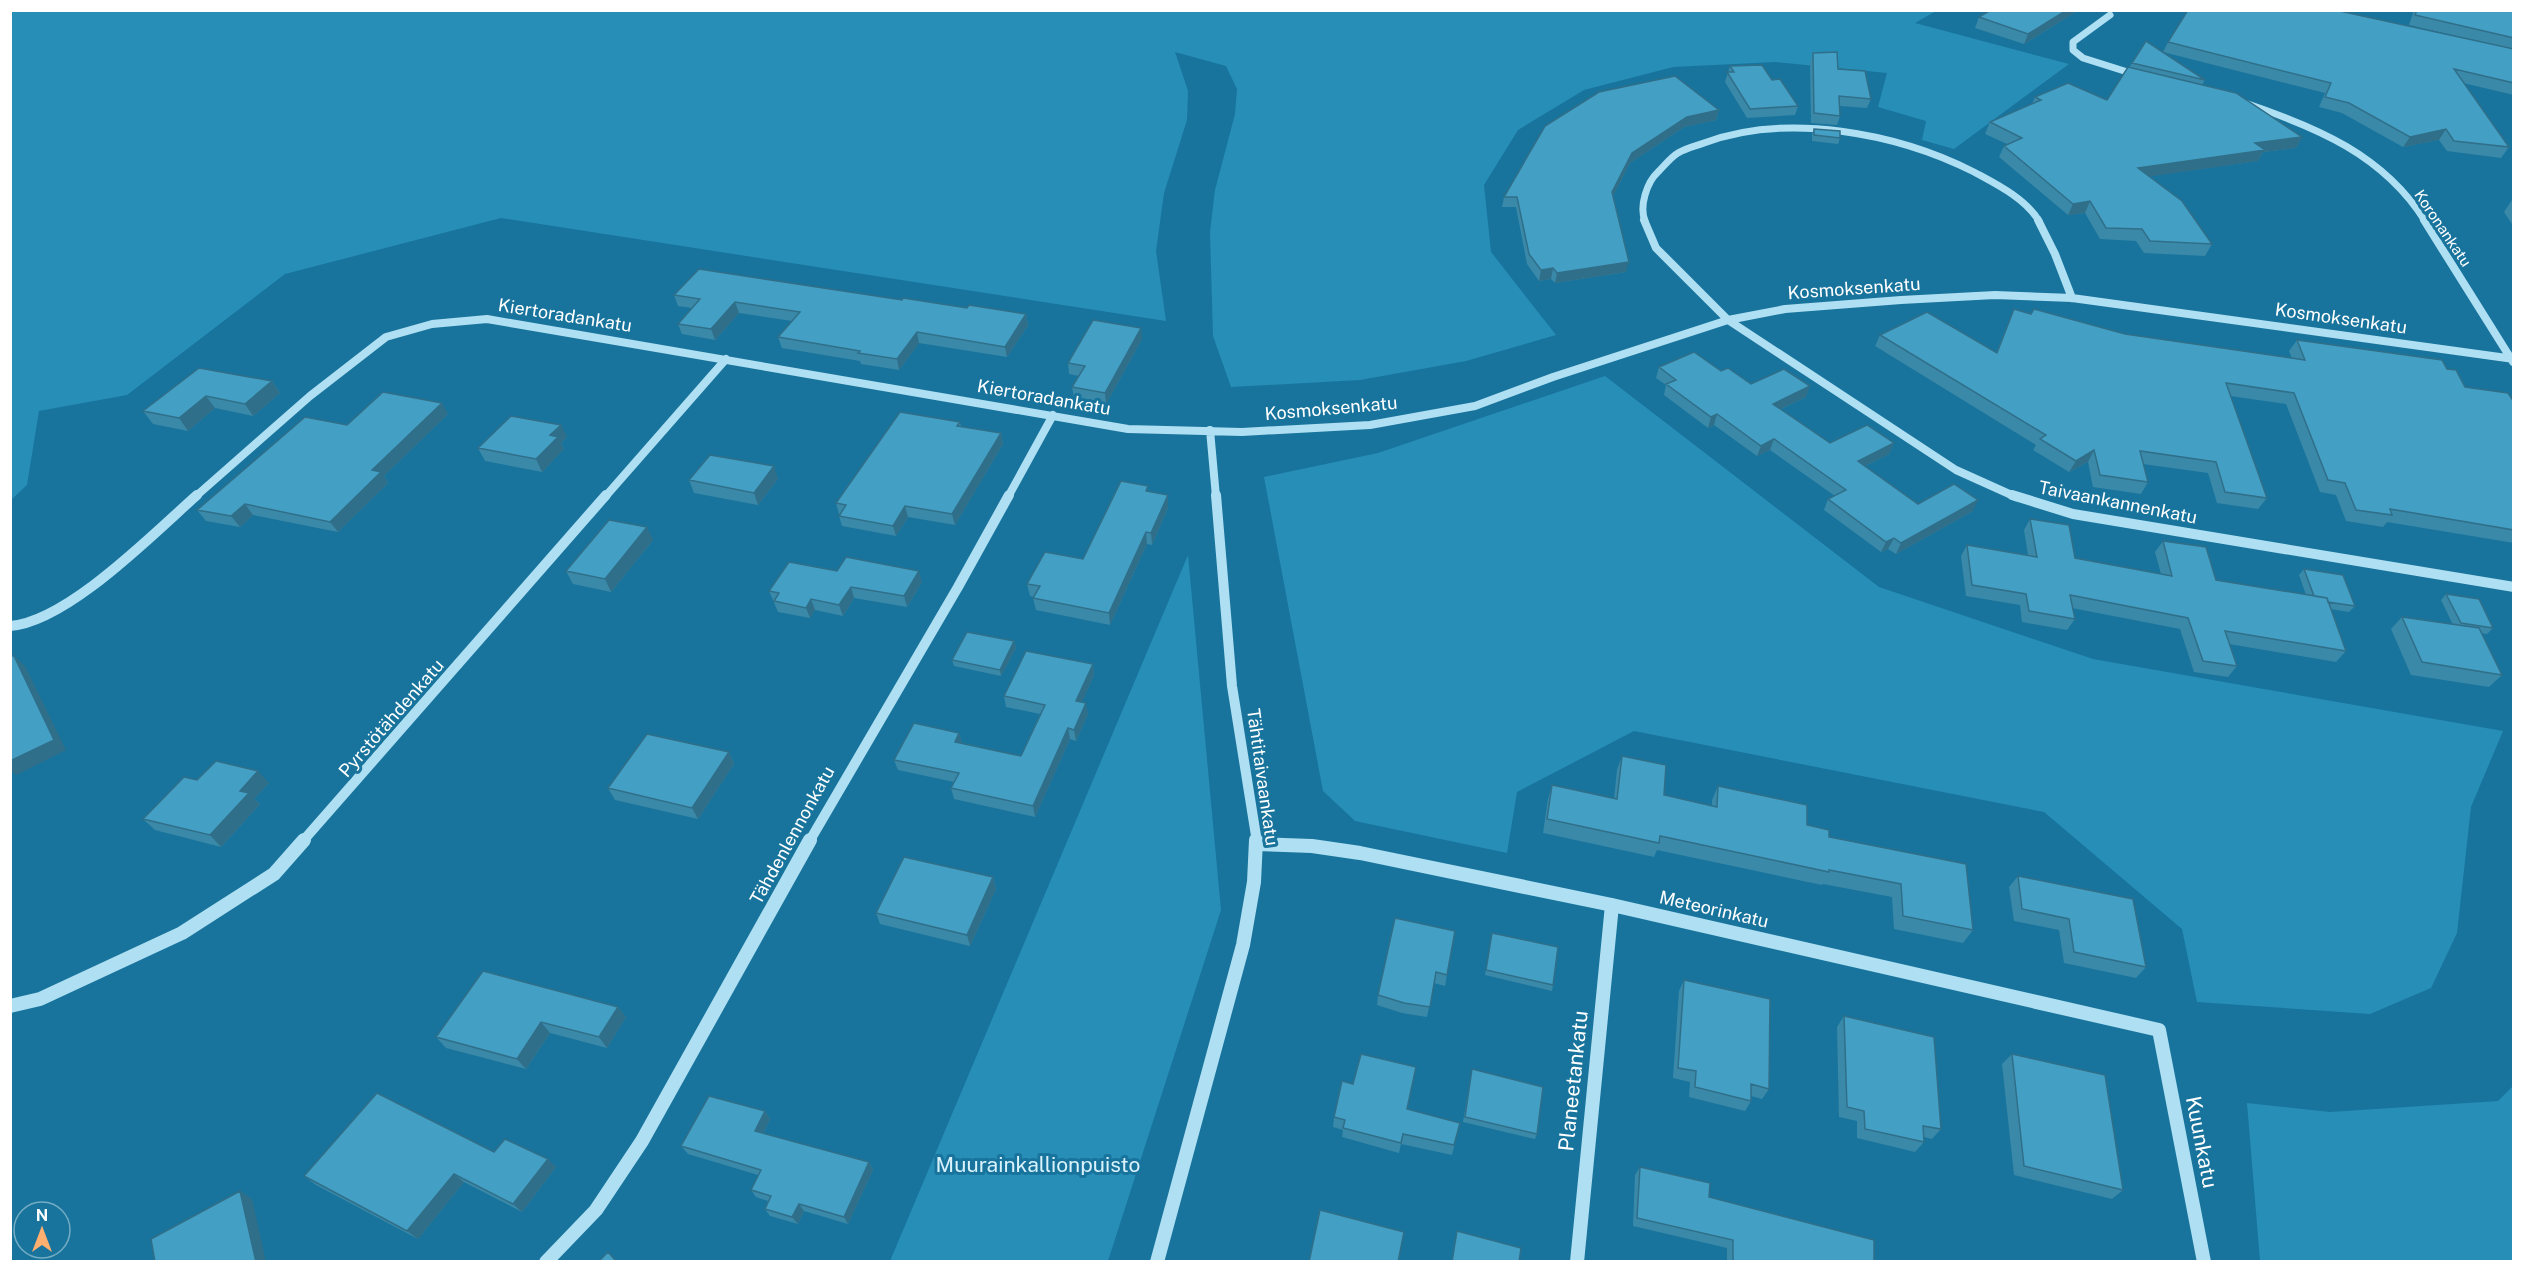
<svg xmlns="http://www.w3.org/2000/svg" width="2524" height="1272" viewBox="0 0 2524 1272" font-family="'Public Sans',sans-serif">
<rect width="100%" height="100%" fill="#18749c"/>
<path fill="#278eb8" d="M 1938,10 L 1915,23 L 2069,64 L 1954,149 L 1922,140 L 1926,121 L 1878,107 L 1887,73 L 1776,62 L 1673,67 L 1584,90 L 1518,130 L 1484,185 L 1491,252 L 1556,335 L 1466,361 L 1360,380 L 1231,387 L 1213,336 L 1210,232 L 1215,190 L 1235,114 L 1237,89 L 1226,66 L 1175,52 L 1188,91 L 1187,120 L 1164,193 L 1156,251 L 1166,321 L 501,218 L 285,274 L 127,395 L 39,411 L 27,485 L 11,500 L 11,11 Z
M 1605,376 L 1879,587 L 2093,659 L 2503,731 L 2471,807 L 2457,933 L 2431,988 L 2370,1014 L 2197,1002 L 2182,929 L 2044,812 L 1634,731 L 1517,792 L 1507,853 L 1355,821 L 1323,791 L 1264,477 L 1378,453 Z
M 1188,555 L 1221,910 L 1108,1261 L 890,1261 Z
M 2513,1086 L 2513,1261 L 2260,1261 L 2247,1103 L 2330,1112 L 2498,1101 Z"/>
<g fill="none" stroke-linecap="round" stroke-linejoin="round">
<path stroke="#aedff2" stroke-width="7" d="M 2110,15 L 2073,42 L 2073,50 L 2083,58 L 2137,75
M 2245,103 C 2316,127 2384,155 2425,221
M 1645,221 C 1639,206 1647,182 1658,172 C 1664,166 1671,157 1678,153 C 1686,148 1696,146 1704,143 C 1787,112 1897,133 1974,172 C 1996,184 2025,198 2039,221"/>
<path stroke="#aedff2" stroke-width="8" d="M 1644,220 L 1656,248 L 1728,320 L 1956,470 L 2016,497
M 2038,220 L 2055,254 L 2072,298
M 2424,220 L 2513,362
M 1210,430 L 1216,497
M 195,497 L 310,396 L 386,337 L 432,324 L 487,319 L 1128,429 L 1242,432 L 1370,425 L 1475,406 L 1553,377 L 1728,320 L 1785,309 L 1901,300 L 1995,295 L 2072,298 L 2514,359
M 605,497 L 726,359
M 1008,497 L 1053,415"/>
<path stroke="#aedff2" stroke-width="10" d="M 1216,495 L 1232,686 L 1257,842
M 2012,495 L 2073,514 L 2514,587
M 10,626 C 67,622 153,534 197,495
M 302,842 L 606,495
M 809,842 L 958,587 L 1009,495"/>
<path stroke="#aedff2" stroke-width="14" d="M 1257,844 L 1312,846 L 1360,853 L 1612,905 L 2159,1030 L 2204,1262
M 10,1006 L 40,999 L 182,933 L 274,874 L 304,840
M 546,1262 L 596,1210 L 642,1141 L 810,840
M 1157,1262 L 1243,945 L 1254,882 L 1256,840
M 1577,1262 L 1612,905"/>
</g>
<path fill="#3a89a9" d="M 1991,10 L 2079,10 L 2024,44 L 1975,28 L 1979,17 Z
M 2414,10 L 2514,10 L 2514,49 L 2409,25 Z
M 2168,42 L 2514,49 L 2514,95 L 2463,83 L 2509,147 L 2501,158 L 2447,151 L 2439,140 L 2403,147 L 2342,113 L 2319,107 L 2325,93 L 2163,52 Z
M 1813,53 L 1871,99 L 1867,108 L 1840,106 L 1840,116 L 1837,125 L 1811,123 L 1810,62 Z
M 2132,63 L 2205,80 L 2202,85 L 2302,137 L 2296,148 L 2263,152 L 2258,161 L 2150,176 L 2212,244 L 2205,256 L 2144,253 L 2136,241 L 2100,239 L 2085,213 L 2068,215 L 1999,157 L 2004,146 L 2007,144 L 1985,134 L 1990,122 L 2032,104 L 2035,97 L 2107,100 L 2129,68 Z
M 1730,66 L 1772,80 L 1798,106 L 1795,115 L 1747,118 L 1725,82 Z
M 1719,110 L 1716,120 L 1684,127 L 1630,163 L 1613,196 L 1626,272 L 1555,283 L 1551,279 L 1539,281 L 1527,264 L 1516,207 L 1502,207 L 1504,197 Z
M 1814,129 L 1840,138 L 1838,144 L 1812,141 L 1812,134 Z
M 2512,200 L 2514,200 L 2514,227 L 2504,212 Z
M 674,295 L 902,300 L 1026,314 L 1028,325 L 1007,357 L 919,343 L 899,370 L 861,364 L 860,361 L 782,348 L 778,337 L 792,321 L 739,313 L 715,340 L 682,334 L 678,324 L 692,308 L 678,306 Z
M 2014,309 L 2031,314 L 2125,334 L 2292,358 L 2289,351 L 2297,340 L 2447,369 L 2465,387 L 2514,402 L 2514,543 L 2387,522 L 2383,527 L 2346,521 L 2336,495 L 2320,492 L 2286,404 L 2230,396 L 2267,498 L 2258,509 L 2217,503 L 2208,473 L 2143,464 L 2148,482 L 2141,494 L 2093,487 L 2088,462 L 2069,472 L 2033,450 L 2036,445 L 1875,346 L 1880,335 L 1996,353 Z
M 1142,339 L 1106,404 L 1074,398 L 1072,387 L 1079,376 L 1069,374 L 1068,363 Z
M 1659,367 L 1721,371 L 1751,384 L 1806,397 L 1781,409 L 1830,443 L 1894,443 L 1889,454 L 1865,466 L 1918,504 L 1973,511 L 1896,554 L 1888,549 L 1881,552 L 1824,510 L 1828,499 L 1835,496 L 1770,450 L 1757,456 L 1714,425 L 1708,428 L 1664,395 L 1666,385 L 1656,378 Z
M 272,381 L 280,393 L 253,416 L 215,408 L 188,431 L 153,424 L 143,411 Z
M 448,414 L 384,476 L 388,483 L 338,532 L 253,515 L 240,527 L 206,521 L 197,510 L 347,425 Z
M 960,422 L 961,427 L 1001,433 L 1003,444 L 955,525 L 908,517 L 896,536 L 842,526 L 839,516 L 840,514 L 839,514 L 836,503 Z
M 567,437 L 561,443 L 564,449 L 542,472 L 485,461 L 478,448 Z
M 778,479 L 758,505 L 694,493 L 689,480 Z
M 1149,492 L 1168,508 L 1152,545 L 1147,544 L 1110,625 L 1036,610 L 1033,598 L 1034,597 L 1030,596 L 1027,584 L 1083,559 Z
M 2030,519 L 2075,558 L 2161,574 L 2155,552 L 2163,541 L 2216,580 L 2306,595 L 2299,575 L 2304,569 L 2355,606 L 2349,612 L 2331,609 L 2346,651 L 2336,662 L 2229,644 L 2237,666 L 2228,677 L 2194,672 L 2180,629 L 2072,608 L 2075,619 L 2067,630 L 2022,622 L 2020,605 L 1966,596 L 1961,556 L 1967,545 L 2028,555 L 2024,530 Z
M 653,540 L 611,592 L 573,584 L 566,571 Z
M 837,571 L 922,582 L 907,607 L 854,598 L 843,616 L 815,610 L 810,618 L 778,612 L 769,591 Z
M 2446,594 L 2493,628 L 2487,634 L 2481,633 L 2502,675 L 2489,687 L 2411,675 L 2391,629 L 2402,617 L 2453,625 L 2441,600 Z
M 1014,641 L 1016,648 L 1001,676 L 954,666 L 952,660 Z
M 1093,664 L 1094,675 L 1082,702 L 1088,714 L 1076,741 L 1070,739 L 1035,817 L 954,799 L 951,788 L 954,782 L 898,770 L 894,760 L 959,733 L 962,743 L 1021,756 L 1040,714 L 1006,707 L 1004,696 Z
M 729,752 L 734,764 L 698,819 L 615,800 L 608,788 Z
M 1622,756 L 1664,795 L 1712,806 L 1712,800 L 1718,786 L 1807,825 L 1829,837 L 1973,930 L 1963,943 L 1894,929 L 1892,897 L 1823,884 L 1822,885 L 1657,850 L 1654,857 L 1543,833 L 1548,799 L 1552,785 L 1614,799 L 1617,770 Z
M 197,780 L 269,783 L 254,799 L 260,804 L 221,847 L 155,830 L 143,819 Z
M 2018,876 L 2146,967 L 2136,978 L 2064,963 L 2059,930 L 2014,921 L 2009,887 Z
M 993,877 L 996,889 L 970,946 L 880,924 L 876,913 Z
M 1455,931 L 1445,986 L 1434,983 L 1427,1017 L 1402,1013 L 1377,1005 L 1378,995 Z
M 1492,933 L 1553,985 L 1552,991 L 1485,975 Z
M 1684,980 L 1769,1089 L 1762,1099 L 1751,1096 L 1751,1101 L 1745,1111 L 1689,1097 L 1690,1082 L 1673,1078 L 1679,991 Z
M 618,1007 L 626,1017 L 607,1048 L 550,1033 L 526,1069 L 446,1048 L 436,1037 Z
M 1844,1016 L 1941,1129 L 1932,1139 L 1924,1137 L 1924,1142 L 1915,1152 L 1857,1138 L 1857,1121 L 1839,1117 L 1837,1027 Z
M 2012,1054 L 2123,1190 L 2112,1199 L 2014,1175 L 2002,1064 Z
M 1472,1069 L 1537,1134 L 1535,1139 L 1463,1122 Z
M 1407,1109 L 1460,1123 L 1452,1155 L 1401,1144 L 1399,1153 L 1342,1137 L 1343,1130 L 1333,1127 L 1334,1117 Z
M 765,1111 L 770,1119 L 763,1133 L 869,1162 L 873,1170 L 848,1224 L 804,1211 L 798,1224 L 770,1216 L 765,1209 L 768,1201 L 756,1197 L 751,1190 L 758,1175 L 688,1154 L 681,1146 Z
M 494,1152 L 556,1167 L 522,1212 L 464,1182 L 418,1239 L 316,1185 L 304,1176 Z
M 1640,1167 L 1709,1197 L 1874,1262 L 1727,1262 L 1727,1248 L 1633,1226 L 1635,1175 Z"/>
<path fill="#306f89" d="M 2067,10 L 2079,10 L 2024,44 L 2028,34 Z
M 1719,110 L 1716,120 L 1684,127 L 1630,163 L 1610,202 L 1612,192 L 1632,153 L 1687,117 Z
M 2446,129 L 2439,140 L 2403,147 L 2410,137 Z
M 2302,137 L 2296,148 L 2263,152 L 2258,161 L 2132,179 L 2138,168 L 2255,143 Z
M 2090,201 L 2085,213 L 2068,215 L 2073,204 Z
M 1629,262 L 1626,272 L 1555,283 L 1557,273 Z
M 1553,268 L 1551,279 L 1539,281 L 1541,270 Z
M 735,302 L 739,313 L 715,340 L 711,329 Z
M 1026,314 L 1028,325 L 1007,357 L 1005,347 Z
M 1141,328 L 1142,339 L 1106,404 L 1105,393 Z
M 917,332 L 919,343 L 899,370 L 897,359 Z
M 272,381 L 280,393 L 253,416 L 245,404 Z
M 1810,386 L 1806,397 L 1770,414 L 1773,404 Z
M 206,396 L 215,408 L 188,431 L 179,418 Z
M 442,403 L 448,414 L 384,476 L 388,483 L 338,532 L 330,522 L 372,470 Z
M 1717,414 L 1714,425 L 1708,428 L 1711,417 Z
M 561,425 L 567,437 L 561,443 L 564,449 L 542,472 L 536,459 L 550,435 Z
M 1001,433 L 1003,444 L 955,525 L 952,514 Z
M 1774,439 L 1770,450 L 1757,456 L 1761,446 Z
M 1894,443 L 1889,454 L 1853,472 L 1858,461 Z
M 2094,450 L 2088,462 L 2069,472 L 2076,461 Z
M 774,466 L 778,479 L 758,505 L 754,493 Z
M 1168,495 L 1168,508 L 1152,545 L 1151,533 Z
M 1978,500 L 1973,511 L 1896,554 L 1901,543 Z
M 245,504 L 253,515 L 240,527 L 231,516 Z
M 905,506 L 908,517 L 896,536 L 893,526 Z
M 647,527 L 653,540 L 611,592 L 605,579 Z
M 1146,532 L 1147,544 L 1110,625 L 1109,613 Z
M 1894,538 L 1888,549 L 1881,552 L 1886,542 Z
M 919,571 L 922,582 L 907,607 L 904,596 Z
M 851,587 L 854,598 L 843,616 L 839,605 Z
M 811,599 L 815,610 L 810,618 L 806,608 Z
M 1014,641 L 1016,648 L 1001,676 L 1000,670 Z
M 14,656 L 25,666 L 66,750 L 16,775 L 10,770 Z
M 1093,664 L 1094,675 L 1078,712 L 1076,701 Z
M 1086,703 L 1088,714 L 1076,741 L 1074,730 Z
M 1068,728 L 1070,739 L 1035,817 L 1033,806 Z
M 959,733 L 962,743 L 955,742 Z
M 729,752 L 734,764 L 698,819 L 692,808 Z
M 258,771 L 269,783 L 254,799 L 260,804 L 221,847 L 210,835 L 240,791 Z
M 993,877 L 996,889 L 970,946 L 967,935 Z
M 618,1007 L 626,1017 L 607,1048 L 599,1037 Z
M 541,1022 L 550,1033 L 526,1069 L 517,1059 Z
M 765,1111 L 770,1119 L 760,1139 L 755,1131 Z
M 548,1159 L 556,1167 L 522,1212 L 513,1204 Z
M 869,1162 L 873,1170 L 848,1224 L 844,1217 Z
M 454,1174 L 464,1182 L 418,1239 L 407,1231 Z
M 240,1191 L 252,1199 L 266,1262 L 256,1262 Z
M 799,1204 L 804,1211 L 798,1224 L 792,1217 Z"/>
<path fill="#449fc4" stroke="#306f89" stroke-width="1.5" d="M 1991,10 L 2067,10 L 2028,34 L 1979,17 Z
M 2188,10 L 2335,10 L 2514,49 L 2514,83 L 2454,69 L 2509,147 L 2454,141 L 2446,129 L 2410,137 L 2349,103 L 2325,97 L 2331,83 L 2168,42 Z
M 2417,10 L 2514,10 L 2514,38 L 2415,15 Z
M 2146,41 L 2205,80 L 2132,63 Z
M 1837,52 L 1838,69 L 1865,71 L 1871,99 L 1839,96 L 1840,116 L 1814,113 L 1813,53 Z
M 1762,65 L 1772,80 L 1780,79 L 1798,106 L 1750,109 L 1727,72 L 1734,72 L 1730,66 Z
M 2128,67 L 2236,93 L 2302,137 L 2255,143 L 2265,150 L 2138,168 L 2182,201 L 2212,244 L 2150,241 L 2142,229 L 2106,228 L 2090,201 L 2073,204 L 2004,146 L 2022,138 L 1990,122 L 2041,100 L 2035,97 L 2068,83 L 2107,100 Z
M 1675,76 L 1719,110 L 1687,117 L 1632,153 L 1612,192 L 1629,262 L 1557,273 L 1553,268 L 1541,270 L 1529,254 L 1517,197 L 1504,197 L 1545,126 L 1599,92 Z
M 1814,129 L 1840,131 L 1840,138 L 1814,135 Z
M 699,269 L 902,300 L 903,298 L 967,308 L 969,305 L 1026,314 L 1005,347 L 917,332 L 897,359 L 858,353 L 860,351 L 778,337 L 800,312 L 735,302 L 711,329 L 678,324 L 700,299 L 674,295 Z
M 2014,309 L 2031,314 L 2034,309 L 2125,334 L 2305,360 L 2297,340 L 2442,360 L 2447,369 L 2456,370 L 2465,387 L 2508,393 L 2514,402 L 2514,530 L 2390,509 L 2392,515 L 2356,510 L 2345,483 L 2328,480 L 2294,393 L 2226,383 L 2267,498 L 2225,492 L 2216,462 L 2140,451 L 2148,482 L 2100,475 L 2094,450 L 2076,461 L 2040,439 L 2046,435 L 1880,335 L 1927,312 L 1997,353 Z
M 1093,320 L 1141,328 L 1105,393 L 1072,387 L 1085,366 L 1068,363 Z
M 1694,352 L 1721,371 L 1728,368 L 1751,384 L 1784,369 L 1810,386 L 1773,404 L 1830,443 L 1867,425 L 1894,443 L 1858,461 L 1918,504 L 1954,484 L 1978,500 L 1901,543 L 1894,538 L 1886,542 L 1828,499 L 1846,490 L 1774,439 L 1761,446 L 1717,414 L 1711,417 L 1666,384 L 1676,380 L 1659,367 Z
M 199,368 L 272,381 L 245,404 L 206,396 L 179,418 L 143,411 Z
M 383,392 L 442,403 L 372,470 L 381,472 L 330,522 L 245,504 L 231,516 L 197,510 L 305,417 L 347,425 Z
M 900,412 L 960,422 L 957,426 L 1001,433 L 952,514 L 905,506 L 893,526 L 839,516 L 846,505 L 836,503 Z
M 511,416 L 561,425 L 550,435 L 558,437 L 536,459 L 478,448 Z
M 710,455 L 774,466 L 754,493 L 689,480 Z
M 1121,481 L 1148,486 L 1146,491 L 1168,495 L 1151,533 L 1146,532 L 1109,613 L 1033,598 L 1040,586 L 1027,584 L 1045,552 L 1083,559 Z
M 2030,519 L 2069,525 L 2075,558 L 2172,576 L 2163,541 L 2206,547 L 2216,580 L 2327,598 L 2346,651 L 2225,631 L 2237,666 L 2203,661 L 2188,618 L 2070,595 L 2075,619 L 2029,611 L 2026,594 L 1972,585 L 1967,545 L 2037,557 Z
M 609,520 L 647,527 L 605,579 L 566,571 Z
M 846,557 L 919,571 L 904,596 L 851,587 L 839,605 L 811,599 L 806,608 L 774,601 L 779,593 L 769,591 L 789,562 L 837,571 Z
M 2304,569 L 2343,575 L 2355,606 L 2328,602 L 2327,598 L 2314,596 Z
M 2446,594 L 2479,599 L 2493,628 L 2461,623 Z
M 2402,617 L 2479,628 L 2502,675 L 2422,662 Z
M 967,632 L 1014,641 L 1000,670 L 952,660 Z
M 1026,651 L 1093,664 L 1076,701 L 1086,703 L 1074,730 L 1068,728 L 1033,806 L 951,788 L 959,773 L 894,760 L 914,723 L 959,733 L 955,742 L 1021,756 L 1045,705 L 1004,696 Z
M 10,656 L 14,656 L 54,740 L 10,761 Z
M 647,734 L 729,752 L 692,808 L 608,788 Z
M 1622,756 L 1666,765 L 1664,795 L 1717,807 L 1718,786 L 1807,805 L 1807,825 L 1829,830 L 1829,837 L 1966,864 L 1973,930 L 1903,916 L 1901,884 L 1829,870 L 1829,872 L 1660,836 L 1659,843 L 1547,819 L 1552,785 L 1617,799 Z
M 216,761 L 258,771 L 240,791 L 249,793 L 210,835 L 143,819 L 184,777 L 197,780 Z
M 904,857 L 993,877 L 967,935 L 876,913 Z
M 2018,876 L 2133,899 L 2146,967 L 2074,952 L 2069,919 L 2022,909 Z
M 1395,918 L 1455,931 L 1447,975 L 1436,972 L 1430,1007 L 1404,1003 L 1378,995 Z
M 1492,933 L 1558,947 L 1553,985 L 1486,970 Z
M 483,971 L 618,1007 L 599,1037 L 541,1022 L 517,1059 L 436,1037 Z
M 1684,980 L 1770,999 L 1769,1089 L 1751,1084 L 1751,1101 L 1695,1087 L 1696,1071 L 1678,1068 Z
M 1844,1016 L 1934,1037 L 1941,1129 L 1923,1126 L 1924,1142 L 1865,1129 L 1864,1111 L 1847,1107 Z
M 1361,1054 L 1416,1067 L 1407,1109 L 1460,1123 L 1454,1145 L 1403,1134 L 1401,1143 L 1343,1128 L 1345,1120 L 1334,1117 L 1342,1081 L 1353,1084 Z
M 2012,1054 L 2105,1075 L 2123,1190 L 2024,1166 Z
M 1472,1069 L 1543,1087 L 1537,1134 L 1465,1117 Z
M 377,1093 L 494,1152 L 505,1139 L 548,1159 L 513,1204 L 454,1174 L 407,1231 L 304,1176 Z
M 709,1096 L 765,1111 L 755,1131 L 869,1162 L 844,1217 L 799,1204 L 792,1217 L 765,1209 L 771,1196 L 751,1190 L 761,1170 L 681,1146 Z
M 1640,1167 L 1710,1183 L 1709,1197 L 1874,1240 L 1874,1262 L 1733,1262 L 1733,1240 L 1637,1218 Z
M 240,1191 L 256,1262 L 155,1262 L 151,1239 Z
M 1320,1210 L 1404,1232 L 1398,1262 L 1309,1262 Z
M 1457,1231 L 1521,1248 L 1519,1262 L 1452,1262 Z
M 608,1252 L 617,1262 L 598,1262 Z"/>
<g text-anchor="middle" dominant-baseline="central" stroke-width="6" stroke-linejoin="round" paint-order="stroke">
<g font-size="15" fill="#fff" stroke="#18749c">
<text transform="translate(2443 228) rotate(56)">Koronankatu</text>
</g>
<g font-size="18" fill="#fff" stroke="#18749c">
<text transform="translate(1854 288) rotate(-4)">Kosmoksenkatu</text>
<text transform="translate(565 315) rotate(9)">Kiertoradankatu</text>
<text transform="translate(2341 318) rotate(8)">Kosmoksenkatu</text>
<text transform="translate(1044 397) rotate(10)">Kiertoradankatu</text>
<text transform="translate(1331 408) rotate(-5)">Kosmoksenkatu</text>
<text transform="translate(2118 502) rotate(11)">Taivaankannenkatu</text>
<text transform="translate(391 718) rotate(-49)">Pyrstötähdenkatu</text>
<text transform="translate(1263 777) rotate(82)">Tähtitaivaankatu</text>
<text transform="translate(792 835) rotate(-61)">Tähdenlennonkatu</text>
<text transform="translate(1714 909) rotate(13)">Meteorinkatu</text>
</g>
<g font-size="21" fill="#fff" stroke="#18749c">
<text transform="translate(1573 1081) rotate(-84)">Planeetankatu</text>
<text transform="translate(2202 1142) rotate(79)">Kuunkatu</text>
</g>
<g font-size="21" fill="#daf2fc" stroke="#18749c">
<text x="1038" y="1164">Muurainkallionpuisto</text>
</g>
</g>
<rect width="2524" height="1272" fill="none" stroke="#ffffff" stroke-width="24"/>
<g transform="translate(42 1230)"><circle r="28" fill="#18749c" stroke="#74acc4" stroke-width="1.5"/>
<path d="M0-4.5L10 22L0 15L-10 22Z" fill="#ffb070"/>
<text y="-9" font-size="16" font-weight="bold" text-anchor="middle" fill="#ffffff">N</text>
</g>
</svg>
